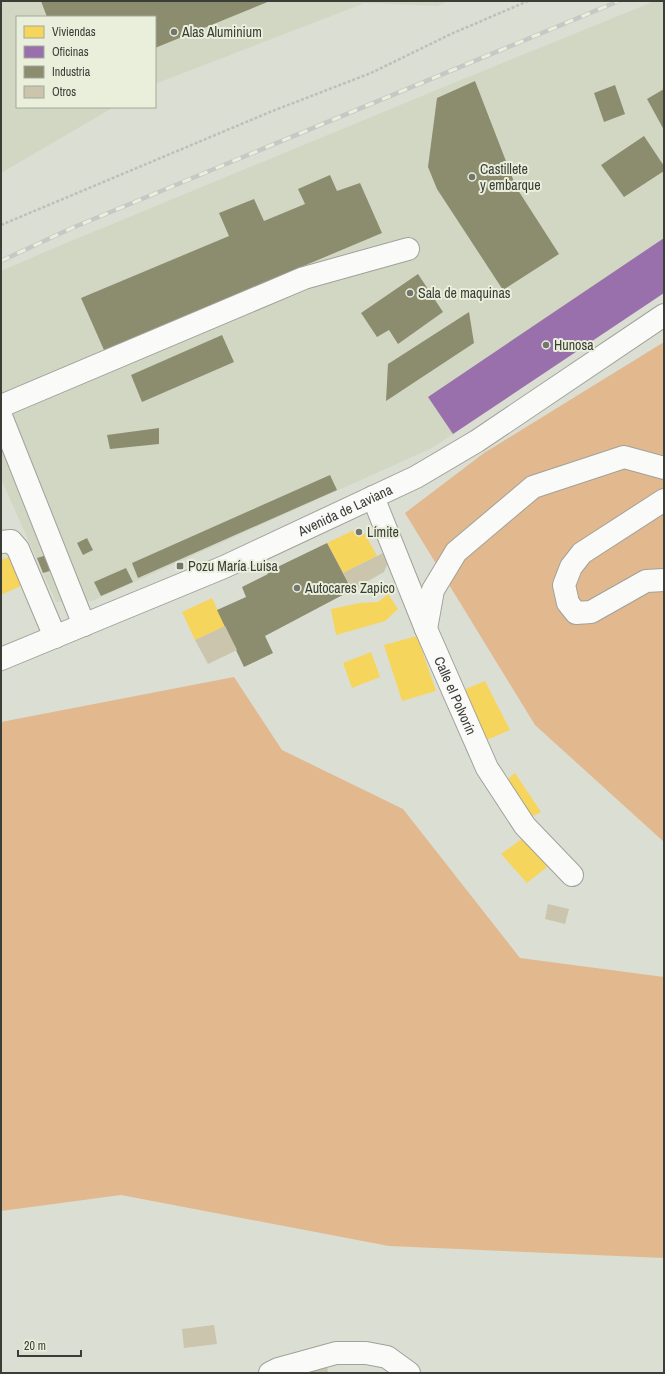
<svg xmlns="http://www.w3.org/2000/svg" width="665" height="1374" viewBox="0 0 665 1374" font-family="'Archivo Narrow',sans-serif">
<rect width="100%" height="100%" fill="#dbded3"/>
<path fill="#d2d7c4" d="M 1,1 L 449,1 L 437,6 L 365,3 L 155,84 L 155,17 L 17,17 L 17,107 L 114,107 L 1,173 Z
M 655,1 L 664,1 L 664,293 L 432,448 L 92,601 L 56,602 L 1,479 L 1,271 L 47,251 L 463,79 Z"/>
<path fill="#e2b88f" d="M 664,342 L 664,842 L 535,725 L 405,513 L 484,453 Z
M 234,677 L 282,750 L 403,809 L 520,958 L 664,977 L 664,1258 L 389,1246 L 121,1195 L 1,1211 L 1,722 Z"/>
<path fill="#f6d55c" d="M 352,531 L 365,534 L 377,556 L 343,573 L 327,543 Z
M 11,556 L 23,585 L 1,595 L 1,560 Z
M 388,594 L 398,609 L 385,621 L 336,635 L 331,609 L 360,603 L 378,602 Z
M 212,598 L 225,626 L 195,640 L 182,612 Z
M 417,636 L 436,691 L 402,701 L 384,645 Z
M 371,652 L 380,677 L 352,688 L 343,663 Z
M 485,681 L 510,730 L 484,741 L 461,691 Z
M 515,773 L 541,812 L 522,821 L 499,786 Z
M 526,836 L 547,867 L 527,883 L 501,854 Z"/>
<path fill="#9970ab" d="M 664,238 L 664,293 L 453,434 L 428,397 Z"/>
<path fill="#8c8c6e" d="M 41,1 L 270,1 L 155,48 L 155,17 L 47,17 Z
M 475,81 L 516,187 L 559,254 L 503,290 L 437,189 L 428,167 L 437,98 Z
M 615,85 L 625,114 L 604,122 L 594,93 Z
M 664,89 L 664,130 L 647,99 Z
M 644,136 L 664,166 L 664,171 L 624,197 L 601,165 Z
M 330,175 L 337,191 L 360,183 L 382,233 L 104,350 L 81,298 L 229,236 L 219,213 L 254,199 L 264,221 L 305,204 L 298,189 Z
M 418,274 L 443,312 L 398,344 L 389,330 L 377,337 L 361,313 Z
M 469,312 L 474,343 L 386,401 L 388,364 Z
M 222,335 L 234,362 L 142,402 L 131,375 Z
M 159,428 L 159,444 L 110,449 L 107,435 Z
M 330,475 L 337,490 L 138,578 L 132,563 Z
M 87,538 L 93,550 L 83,555 L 77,543 Z
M 327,543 L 352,590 L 265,636 L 273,653 L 244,667 L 217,610 L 246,597 L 242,587 L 268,574 L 267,572 Z
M 47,555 L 53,570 L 43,573 L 37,558 Z
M 126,568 L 133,582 L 101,596 L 94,582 Z"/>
<path fill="#cac5ac" d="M 383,553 L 388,562 L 384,572 L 352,590 L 343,573 Z
M 225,626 L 237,650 L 208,664 L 195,640 Z
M 548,904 L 569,909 L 565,924 L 545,919 Z
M 214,1325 L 217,1344 L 184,1348 L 182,1329 Z
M 327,1363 L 328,1373 L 308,1373 L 308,1368 Z"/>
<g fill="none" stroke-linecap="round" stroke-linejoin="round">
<g stroke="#a0a29a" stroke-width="24">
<g id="minor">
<path d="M 1,406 L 304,278 L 408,249"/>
<path d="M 1,416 L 84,625"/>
<path id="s1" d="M 373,497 L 426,629 L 487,768 L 525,826 L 572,875"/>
<path d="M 664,500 L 582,553 L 571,567 L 564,585 L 568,603 L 576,613 L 591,612 L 646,581 L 664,580"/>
<path d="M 1,542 L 11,541 L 18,549 L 55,637"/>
<path d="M 426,629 L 433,590 L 456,552 L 533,487 L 624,457 L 664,468"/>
<path id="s2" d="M 1,659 L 224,567 L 416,477 L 477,441 L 664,315"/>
<path d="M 270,1373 L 278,1369 L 336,1353 L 366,1353 L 387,1357 L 409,1373"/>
</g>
</g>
<path stroke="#bebfbb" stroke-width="2.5" stroke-dasharray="3 2" stroke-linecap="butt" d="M 1,225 L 270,112 L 371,73 L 451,34 L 528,1"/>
<use href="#minor" stroke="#fafaf8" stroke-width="22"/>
<g stroke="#c7c8c5" stroke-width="4.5">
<path id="rail" d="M 1,261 L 72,228 L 619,1"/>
</g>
<use href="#rail" stroke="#eaefdc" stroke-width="3" stroke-dasharray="9" stroke-linecap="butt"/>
</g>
<g fill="#73766d" stroke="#eaefdc" stroke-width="1.5">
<circle cx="174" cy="32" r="4"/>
<circle cx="472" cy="177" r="4"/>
<circle cx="410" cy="293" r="4"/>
<circle cx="546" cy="345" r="4"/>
<circle cx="359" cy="532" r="4"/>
<rect x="176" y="562" width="8" height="8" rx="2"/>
<circle cx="297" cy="588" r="4"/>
</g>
<g text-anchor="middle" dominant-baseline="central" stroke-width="4" stroke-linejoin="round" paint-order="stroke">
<g font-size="14" fill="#3b3e36" stroke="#eaefdc" text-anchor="start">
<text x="182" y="32">Alas Aluminium</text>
<text x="480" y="169">Castillete<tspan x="480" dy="16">y embarque</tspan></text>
<text x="418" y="293">Sala de maquinas</text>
<text x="554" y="345">Hunosa</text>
<text x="367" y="532">Límite</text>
<text x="188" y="566">Pozu María Luisa</text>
<text x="305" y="588">Autocares Zapico</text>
</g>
<g font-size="14" fill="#3b3e36" stroke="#eaefdc">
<text stroke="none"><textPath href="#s2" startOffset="375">Avenida de Laviana</textPath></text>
<text stroke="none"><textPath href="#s1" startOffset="215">Calle el Polvorín</textPath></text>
</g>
</g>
<rect width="665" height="1374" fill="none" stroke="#3b3e36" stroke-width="4"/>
<rect x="16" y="16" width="140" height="92" fill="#eaefdc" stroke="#a4a89a"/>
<rect x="24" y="26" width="20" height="12" fill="#f6d55c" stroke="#a4a89a"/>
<text x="52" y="36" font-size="12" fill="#3b3e36">Viviendas</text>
<rect x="24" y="46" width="20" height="12" fill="#9970ab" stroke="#a4a89a"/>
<text x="52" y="56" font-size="12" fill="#3b3e36">Oficinas</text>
<rect x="24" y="66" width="20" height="12" fill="#8c8c6e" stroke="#a4a89a"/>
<text x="52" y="76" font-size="12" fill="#3b3e36">Industria</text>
<rect x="24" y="86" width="20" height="12" fill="#cac5ac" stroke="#a4a89a"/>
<text x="52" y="96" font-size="12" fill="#3b3e36">Otros</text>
<path d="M18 1350v6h63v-6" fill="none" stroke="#3b3e36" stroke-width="2"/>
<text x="24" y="1350" font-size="12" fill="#3b3e36" stroke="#eaefdc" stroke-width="3" paint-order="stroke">20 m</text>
</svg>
